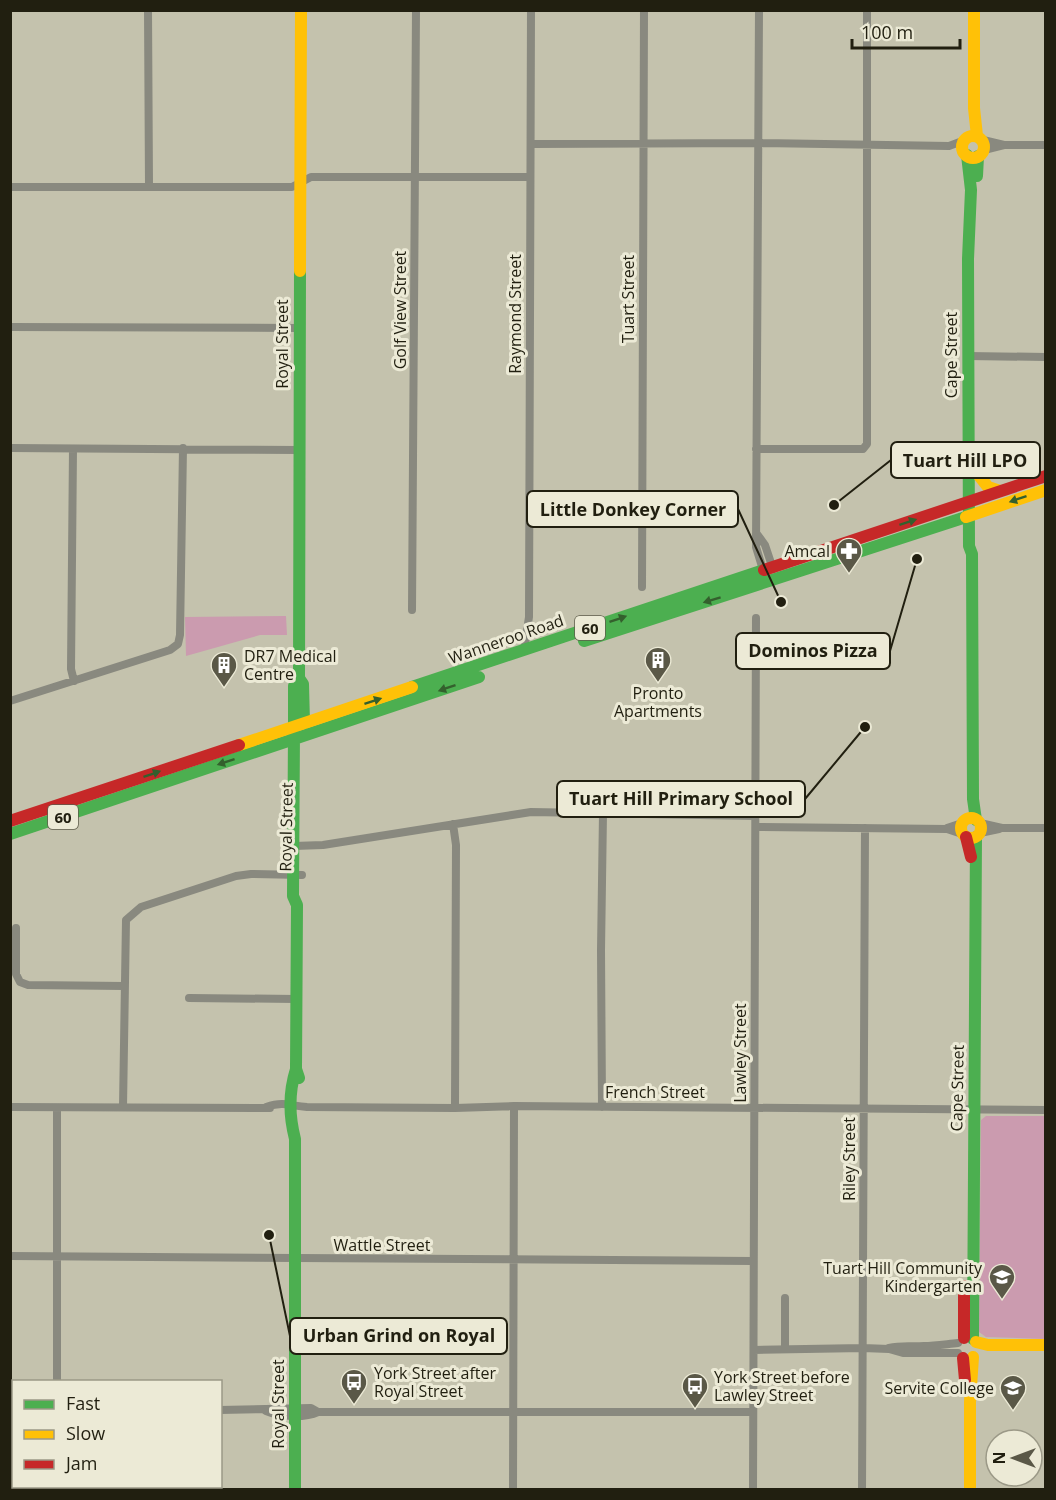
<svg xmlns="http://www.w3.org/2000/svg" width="1056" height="1500" viewBox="0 0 1056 1500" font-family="'Open Sans',sans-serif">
<rect width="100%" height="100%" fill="#c4c2ad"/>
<path fill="#cb9baf" d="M 286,616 L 287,635 L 260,635 L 186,656 L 185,617 Z
M 986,1116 L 1045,1116 L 1045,1339 L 986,1337 L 979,1332 L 981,1120 Z"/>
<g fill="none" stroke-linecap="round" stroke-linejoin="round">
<path stroke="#89897f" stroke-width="8" d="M 148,10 L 149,186
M 759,10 L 756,547 L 764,573
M 983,140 L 1004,145 L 1046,145
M 532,144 L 758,143 L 949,146 L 965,140
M 984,150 L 1004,145
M 10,187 L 292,187 L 311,177 L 530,177
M 10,327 L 299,328
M 968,356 L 1046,357
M 10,448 L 299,450
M 73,449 L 71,669 L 74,681
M 756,449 L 863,449 L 867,444 L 867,10
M 757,534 L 765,545 L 773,569
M 642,587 L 644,10
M 412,610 L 416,10
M 524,650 L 529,617 L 531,10
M 10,701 L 170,650 L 178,644 L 180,635 L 183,448
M 980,823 L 1002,828 L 1046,828
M 453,824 L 456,845 L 455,1108
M 756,827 L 947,829 L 962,834
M 947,828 L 962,823
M 980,833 L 999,829
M 294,846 L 323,845 L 531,812 L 756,816
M 16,928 L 16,974 L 20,982 L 28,985 L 124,986
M 189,998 L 296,999
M 10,1107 L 270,1108
M 123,1107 L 126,920 L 141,907 L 236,876 L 251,874 L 302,875
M 266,1107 C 285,1101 290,1106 307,1107 L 455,1108 L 514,1106 L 1046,1110
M 602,1107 L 601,950 L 603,813
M 57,1108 L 57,1382
M 10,1256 L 753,1261
M 889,1348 C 902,1345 911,1347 924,1346 C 935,1346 947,1344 958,1343
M 785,1349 L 785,1298
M 754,1350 L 863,1348 L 889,1349 L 903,1353 L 958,1353
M 10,1409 L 14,1409
M 220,1410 L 311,1408 L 318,1412 L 753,1412
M 266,1411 C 280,1417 305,1418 318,1412
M 57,1486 L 57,1490
M 513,1490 L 514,1106
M 753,1490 L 756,618
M 862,1490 L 865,828"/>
<path stroke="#4caf50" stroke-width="12" d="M 967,155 L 971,190 L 968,259 L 969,546 L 972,554 L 973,799 L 976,820
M 977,176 L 978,156
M 300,271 L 299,678 L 303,684 L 304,723
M 584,641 L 966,517
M 412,687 L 764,570
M 294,725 L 294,686 L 299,678
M 294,730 L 293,896 L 297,905 L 296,1069 L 299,1078
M 10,834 L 479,677
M 973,1339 L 976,837
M 295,1490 L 295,1139 C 289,1116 289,1091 296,1069"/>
<path stroke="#ffc107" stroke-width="12" d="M 974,10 L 974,108 L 977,136
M962 147a11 11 0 1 1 22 0a11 11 0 1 1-22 0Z
M 300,271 L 301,10
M 977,473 L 988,487 L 1000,491
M 966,517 L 1046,490
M 239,745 L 412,687
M961 828a10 10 0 1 1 20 0a10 10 0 1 1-20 0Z
M 976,1342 L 988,1345 L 1046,1345
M 970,1490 L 970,1402 L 973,1357"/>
<path stroke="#c62828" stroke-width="12" d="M 764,570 L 1046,476
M 10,821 L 239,745
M 966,837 L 971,857
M 964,1286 L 964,1338
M 963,1358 L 965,1380"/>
</g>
<defs><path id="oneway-solid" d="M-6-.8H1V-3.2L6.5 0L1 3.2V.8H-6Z" transform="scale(1.5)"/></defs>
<g fill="#34602d">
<use href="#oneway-solid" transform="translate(1018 499) rotate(161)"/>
<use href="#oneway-solid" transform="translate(908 522) rotate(-18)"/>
<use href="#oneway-solid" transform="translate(712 600) rotate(163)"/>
<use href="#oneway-solid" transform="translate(618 619) rotate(-19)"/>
<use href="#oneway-solid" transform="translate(447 688) rotate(161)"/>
<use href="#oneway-solid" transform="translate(373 701) rotate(-18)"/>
<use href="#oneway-solid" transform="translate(226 762) rotate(162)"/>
<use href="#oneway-solid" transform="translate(152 774) rotate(-19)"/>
</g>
<defs>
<g id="pharmacy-pin" transform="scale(1.35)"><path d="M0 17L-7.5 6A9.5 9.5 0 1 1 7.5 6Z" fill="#5a5847" stroke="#ecead6"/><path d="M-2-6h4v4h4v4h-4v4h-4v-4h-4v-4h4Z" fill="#fff"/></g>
<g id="building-pin" transform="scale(1.35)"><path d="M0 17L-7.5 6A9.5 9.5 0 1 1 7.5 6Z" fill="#5a5847" stroke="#ecead6"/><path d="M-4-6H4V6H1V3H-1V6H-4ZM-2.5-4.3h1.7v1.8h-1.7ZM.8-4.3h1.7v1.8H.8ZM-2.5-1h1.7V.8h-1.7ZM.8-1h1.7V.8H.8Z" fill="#fff"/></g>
<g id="school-pin" transform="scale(1.35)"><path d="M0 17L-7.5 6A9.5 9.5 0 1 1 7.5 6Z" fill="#5a5847" stroke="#ecead6"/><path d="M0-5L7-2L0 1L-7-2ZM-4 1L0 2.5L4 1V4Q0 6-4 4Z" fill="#fff"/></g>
<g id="bus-pin" transform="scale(1.35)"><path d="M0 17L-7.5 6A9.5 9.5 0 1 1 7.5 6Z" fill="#5a5847" stroke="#ecead6"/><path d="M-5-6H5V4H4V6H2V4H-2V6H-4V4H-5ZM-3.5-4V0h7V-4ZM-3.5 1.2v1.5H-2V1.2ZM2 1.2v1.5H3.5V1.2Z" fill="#fff"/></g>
</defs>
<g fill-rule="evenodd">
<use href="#pharmacy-pin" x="849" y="551"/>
<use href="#building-pin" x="658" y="660"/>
<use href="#building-pin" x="224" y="665"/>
<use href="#school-pin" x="1002" y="1277"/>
<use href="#bus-pin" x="354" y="1382"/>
<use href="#bus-pin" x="695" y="1386"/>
<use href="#school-pin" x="1013" y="1388"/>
</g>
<g text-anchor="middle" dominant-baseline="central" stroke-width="6" stroke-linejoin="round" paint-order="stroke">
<g fill="#ecead6" stroke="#5e5c4b" stroke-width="1.5">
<rect x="575" y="616" width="30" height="24" rx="4.5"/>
<rect x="48" y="805" width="30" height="24" rx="4.5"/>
</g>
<g font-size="15" font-weight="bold" fill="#211f10">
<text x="590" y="628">60</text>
<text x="63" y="817">60</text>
</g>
<g font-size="16" fill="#211f10" stroke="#ecead6">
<text transform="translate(628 299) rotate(-90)">Tuart Street</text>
<text transform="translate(400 310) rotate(-90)">Golf View Street</text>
<text transform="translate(515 314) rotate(-90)">Raymond Street</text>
<text transform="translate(282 344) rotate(-90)">Royal Street</text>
<text transform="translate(951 355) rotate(-90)">Cape Street</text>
<text transform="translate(506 639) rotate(-19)">Wanneroo Road</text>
<text transform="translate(286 827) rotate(-89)">Royal Street</text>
<text transform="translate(740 1053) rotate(-90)">Lawley Street</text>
<text transform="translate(957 1088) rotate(-89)">Cape Street</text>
<text x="655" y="1092">French Street</text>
<text transform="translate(849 1159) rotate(-90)">Riley Street</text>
<text x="382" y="1245">Wattle Street</text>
<text transform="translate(278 1404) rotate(-90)">Royal Street</text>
</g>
<g font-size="16" fill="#211f10" stroke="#ecead6" text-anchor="end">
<text x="830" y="551">Amcal</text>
<text x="244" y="656" text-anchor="start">DR7 Medical<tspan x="244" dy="18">Centre</tspan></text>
<text x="658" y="693" text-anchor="middle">Pronto<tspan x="658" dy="18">Apartments</tspan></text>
<text x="982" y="1268">Tuart Hill Community<tspan x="982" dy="18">Kindergarten</tspan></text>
<text x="374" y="1373" text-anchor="start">York Street after<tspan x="374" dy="18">Royal Street</tspan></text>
<text x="714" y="1377" text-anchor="start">York Street before<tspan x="714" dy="18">Lawley Street</tspan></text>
<text x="994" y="1388">Servite College</text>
</g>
</g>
<path fill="none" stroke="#211f10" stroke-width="2" d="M834 505L891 460M781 602L738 509M917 559L890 651M865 727L805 799M269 1235L290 1336"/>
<g fill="#211f10" stroke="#ecead6" stroke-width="2">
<circle cx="834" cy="505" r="6"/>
<circle cx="781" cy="602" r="6"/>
<circle cx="917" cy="559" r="6"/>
<circle cx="865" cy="727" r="6"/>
<circle cx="269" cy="1235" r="6"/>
</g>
<g fill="#ecead6" stroke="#211f10" stroke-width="2">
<rect x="891" y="442" width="149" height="36" rx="6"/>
<rect x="527" y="491" width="211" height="36" rx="6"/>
<rect x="736" y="633" width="154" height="36" rx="6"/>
<rect x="557" y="781" width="248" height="36" rx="6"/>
<rect x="290" y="1318" width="217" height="36" rx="6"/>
</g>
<g font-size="18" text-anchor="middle" font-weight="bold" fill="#211f10">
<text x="965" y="467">Tuart Hill LPO</text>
<text x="633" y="516">Little Donkey Corner</text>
<text x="813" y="657">Dominos Pizza</text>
<text x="681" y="805">Tuart Hill Primary School</text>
<text x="399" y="1342">Urban Grind on Royal</text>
</g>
<rect width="1056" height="1500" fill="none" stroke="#211f10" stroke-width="24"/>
<rect x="12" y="1380" width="210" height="108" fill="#ecead6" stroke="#9b9987" stroke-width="1.5"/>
<rect x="24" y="1400" width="30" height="9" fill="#4caf50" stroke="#9b9987" stroke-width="1.5"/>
<text x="66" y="1410" font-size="18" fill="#211f10">Fast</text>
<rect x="24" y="1430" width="30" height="9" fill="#ffc107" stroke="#9b9987" stroke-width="1.5"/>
<text x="66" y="1440" font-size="18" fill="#211f10">Slow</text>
<rect x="24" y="1460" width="30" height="9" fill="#c62828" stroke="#9b9987" stroke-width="1.5"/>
<text x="66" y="1470" font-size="18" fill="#211f10">Jam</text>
<g transform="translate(1014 1458) rotate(270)"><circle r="28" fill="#ecead6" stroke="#9b9987" stroke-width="1.5"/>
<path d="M0-4.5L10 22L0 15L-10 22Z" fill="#5a5847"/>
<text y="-9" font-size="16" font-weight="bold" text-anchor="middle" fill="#211f10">N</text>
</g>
<path d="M852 39v9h108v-9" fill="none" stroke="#211f10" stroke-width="3"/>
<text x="861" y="39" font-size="18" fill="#211f10" stroke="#ecead6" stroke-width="4.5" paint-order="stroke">100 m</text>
</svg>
